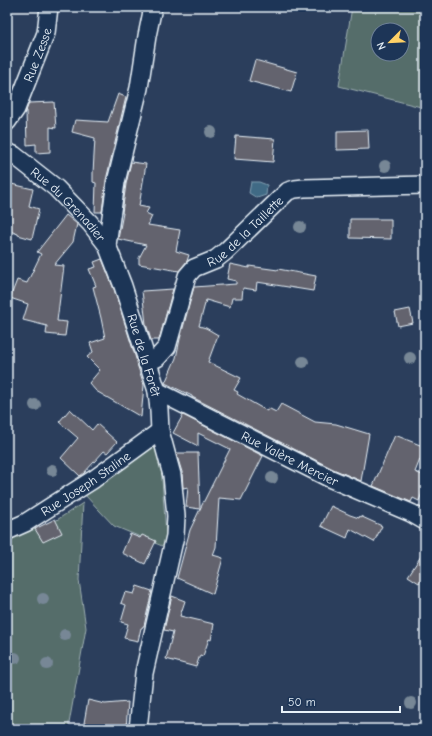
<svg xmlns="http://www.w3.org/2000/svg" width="432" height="736" viewBox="0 0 432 736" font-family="'Comic Neue',sans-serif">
<rect width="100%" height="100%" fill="#2b3e5c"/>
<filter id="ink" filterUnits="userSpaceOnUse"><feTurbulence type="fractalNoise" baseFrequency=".025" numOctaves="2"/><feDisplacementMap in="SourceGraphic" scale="8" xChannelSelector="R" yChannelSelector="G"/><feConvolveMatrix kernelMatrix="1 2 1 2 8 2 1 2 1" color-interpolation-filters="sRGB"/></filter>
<g filter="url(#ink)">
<path fill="#556d6a" stroke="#9eafb1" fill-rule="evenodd" d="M 352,7 L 425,7 L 425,98 L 421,107 L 339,86 ZM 378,30 L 402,30 L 402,54 L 378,54 Z
M 152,446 L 160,452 L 167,548 L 114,526 L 84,494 Z
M 83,503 L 79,580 L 86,628 L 68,729 L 7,729 L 7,538 L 49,525 Z"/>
<path fill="#3f6a85" stroke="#83a0b3" d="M 251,182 L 259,182 L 267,185 L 266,195 L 257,198 L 249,193 Z"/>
<path fill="#64646e" stroke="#e8f1f8" d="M 255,60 L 297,72 L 291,92 L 249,81 Z
M 118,94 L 126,97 L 106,180 L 102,212 L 95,212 L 96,183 L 93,182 L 93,173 L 95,138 L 72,132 L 75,120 L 108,122 Z
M 54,102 L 56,128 L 50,127 L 50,152 L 36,153 L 36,144 L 27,145 L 26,111 L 29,103 Z
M 368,130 L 369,149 L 337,150 L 337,131 Z
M 236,136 L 275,139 L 273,162 L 234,159 Z
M 131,162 L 146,164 L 139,206 L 149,208 L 146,213 L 152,216 L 148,225 L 180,230 L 176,251 L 189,255 L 187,261 L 179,271 L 139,264 L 139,258 L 146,245 L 118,239 L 123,213 L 122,213 L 126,184 Z
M 7,183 L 33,189 L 29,206 L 39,209 L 32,239 L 18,235 L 18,234 L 10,231 L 11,227 L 7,226 Z
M 66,215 L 77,224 L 73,242 L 54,265 L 64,266 L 57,321 L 67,322 L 65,336 L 46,334 L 47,326 L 23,320 L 28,304 L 10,298 L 17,280 L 27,283 L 41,254 L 37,252 Z
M 350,219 L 391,219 L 391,239 L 350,238 Z
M 102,259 L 114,289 L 137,362 L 138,367 L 144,385 L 141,417 L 96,391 L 89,383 L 100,370 L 87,357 L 93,352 L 90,343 L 105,338 L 101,318 L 93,287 L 96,286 L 89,269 L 96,267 L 94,262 Z
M 230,264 L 249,268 L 249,266 L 278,270 L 278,269 L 316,276 L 313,291 L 257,282 L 256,290 L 243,288 L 242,298 L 232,298 L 230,307 L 206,300 L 199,326 L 206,328 L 218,335 L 208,362 L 241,378 L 234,390 L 238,392 L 237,394 L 267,411 L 268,408 L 276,412 L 281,404 L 315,422 L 336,424 L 369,434 L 361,481 L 333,469 L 192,397 L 192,396 L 165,383 L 176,358 L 180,339 L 194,287 L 236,284 L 236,281 L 227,279 Z
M 173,289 L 159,340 L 151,340 L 146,324 L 142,291 Z
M 410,309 L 413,323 L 398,326 L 395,312 Z
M 70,409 L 92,430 L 97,424 L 117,442 L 107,453 L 104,451 L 84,473 L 80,476 L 61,458 L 78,438 L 59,422 Z
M 183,415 L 263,456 L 241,500 L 219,498 L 216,547 L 213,555 L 223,558 L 213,594 L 177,578 L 190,530 L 200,509 L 186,507 L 188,487 L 183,488 L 182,472 L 176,453 L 198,453 L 200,509 L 230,449 L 198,433 L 198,446 L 173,433 Z
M 395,435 L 425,447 L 415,472 L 425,476 L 425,485 L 419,501 L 413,498 L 411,502 L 373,486 Z
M 331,506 L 350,515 L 359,518 L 360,516 L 382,526 L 374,542 L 350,529 L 347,538 L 321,526 Z
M 55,519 L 62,533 L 43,542 L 35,529 Z
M 130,534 L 140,538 L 142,535 L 156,541 L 145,564 L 122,553 Z
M 425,550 L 425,575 L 419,583 L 408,576 Z
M 137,586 L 152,591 L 144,626 L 143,626 L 142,628 L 141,628 L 138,641 L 124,638 L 128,624 L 121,622 L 126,605 L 121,603 L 125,592 L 134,594 Z
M 172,596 L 185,601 L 180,616 L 214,624 L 211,640 L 209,639 L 203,656 L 200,655 L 196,667 L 166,659 L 173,632 L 164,630 Z
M 88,700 L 105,704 L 128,702 L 126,729 L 109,728 L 84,723 Z"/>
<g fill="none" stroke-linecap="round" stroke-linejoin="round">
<g stroke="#e8f1f8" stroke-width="20">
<g id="street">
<path id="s1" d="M 7,122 L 16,109 L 46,33 L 49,7"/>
<path id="s2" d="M 7,152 L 14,155 L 56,188 L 90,223 L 107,245"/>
<path id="s3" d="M 147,363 L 157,358 L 167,347 L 187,276 L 194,268 L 216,259 L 226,251 L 288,191 L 295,189 L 304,188 L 425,185"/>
<path id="s4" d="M 157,391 L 329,478 L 411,513 L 425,521"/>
<path id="s5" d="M 7,531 L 25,523 L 94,479 L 160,431"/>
<path d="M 138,729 L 144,673 L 175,536 L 176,516 L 172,475 L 160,431 L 159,410 L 157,391 L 123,286 L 107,245 L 116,182 L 139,88 L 147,36 L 153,7"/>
</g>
</g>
<use href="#street" stroke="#1d3557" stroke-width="17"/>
</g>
<g fill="#778796">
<circle cx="211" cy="132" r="6"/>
<circle cx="385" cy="166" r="6"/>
<circle cx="300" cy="227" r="6"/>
<circle cx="410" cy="358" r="6"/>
<circle cx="303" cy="362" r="6"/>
<circle cx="35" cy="405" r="6"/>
<circle cx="52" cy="470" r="6"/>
<circle cx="272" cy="478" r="6"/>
<circle cx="43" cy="599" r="6"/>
<circle cx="65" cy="635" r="6"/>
<circle cx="15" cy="658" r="6"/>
<circle cx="47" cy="664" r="6"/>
<circle cx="411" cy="703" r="6"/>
</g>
</g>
<g text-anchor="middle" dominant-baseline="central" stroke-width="3" stroke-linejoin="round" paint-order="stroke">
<g font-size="13" fill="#e8f1f8" stroke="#1d3557">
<text stroke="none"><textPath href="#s1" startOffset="74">Rue Zesse</textPath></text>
<text stroke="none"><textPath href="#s2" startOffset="81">Rue du Grenadier</textPath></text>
<text stroke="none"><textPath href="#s3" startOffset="174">Rue de la Taillette</textPath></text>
<text transform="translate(144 355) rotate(73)">Rue de la Forêt</text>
<text stroke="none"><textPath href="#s4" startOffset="149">Rue Valère Mercier</textPath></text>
<text stroke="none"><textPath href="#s5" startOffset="92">Rue Joseph Staline</textPath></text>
</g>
</g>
<rect width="432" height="736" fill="none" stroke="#1d3557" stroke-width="24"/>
<rect x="12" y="12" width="408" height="712" fill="none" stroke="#e8f1f8" stroke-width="1.5" filter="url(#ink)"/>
<g transform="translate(390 42) rotate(246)"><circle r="19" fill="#1d3557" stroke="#6e8097"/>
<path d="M0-3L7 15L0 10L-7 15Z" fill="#ffd166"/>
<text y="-6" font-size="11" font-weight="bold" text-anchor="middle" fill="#e8f1f8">N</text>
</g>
<path d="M282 706v6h118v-6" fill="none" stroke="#e8f1f8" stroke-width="2"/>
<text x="288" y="706" font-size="12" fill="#e8f1f8" stroke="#1d3557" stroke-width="3" paint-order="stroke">50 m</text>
</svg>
